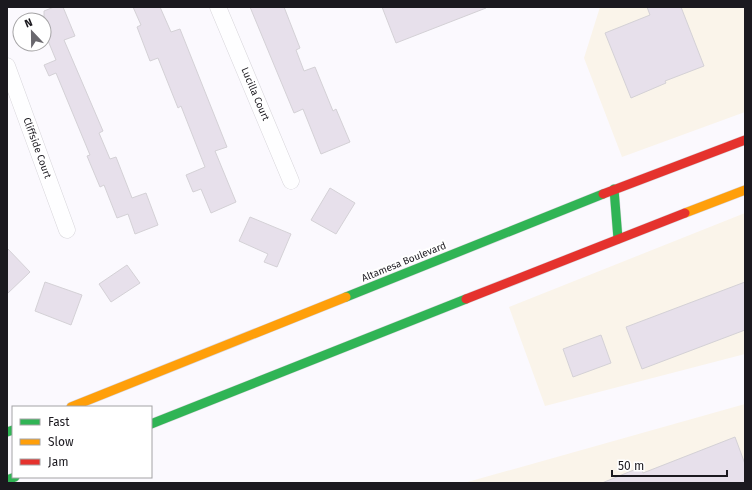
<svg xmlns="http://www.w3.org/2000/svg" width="752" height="490" viewBox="0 0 752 490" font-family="'Fira Sans',sans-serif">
<rect width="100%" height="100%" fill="#fbf9fe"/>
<path fill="#faf4ea" d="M 600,7 L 745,7 L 745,112 L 622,157 L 584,58 Z
M 745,213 L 745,354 L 545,406 L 509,307 Z
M 745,404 L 745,483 L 464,483 Z"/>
<path fill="#e7e0eb" stroke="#d4d1d6" d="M 54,7 L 63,7 L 75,36 L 64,40 L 103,131 L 99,133 L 110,159 L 116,157 L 132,198 L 146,193 L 158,225 L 135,234 L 128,214 L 117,218 L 104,185 L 100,187 L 87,156 L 90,155 L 56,73 L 49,76 L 44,65 L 56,60 L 44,31 L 44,11 Z
M 133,7 L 160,7 L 171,32 L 180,29 L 227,147 L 215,151 L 236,202 L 211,213 L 201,189 L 193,192 L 186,175 L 205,167 L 181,106 L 178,108 L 158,58 L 150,61 L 137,27 L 141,25 Z
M 250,7 L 284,7 L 300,48 L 296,50 L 304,71 L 315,67 L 333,111 L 336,109 L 350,142 L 321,154 L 303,109 L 294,113 Z
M 382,7 L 485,7 L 486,8 L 396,43 Z
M 647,7 L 681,7 L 704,66 L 665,81 L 666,83 L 631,98 L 605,33 L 650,15 Z
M 330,188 L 355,203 L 336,234 L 311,220 Z
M 250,217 L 291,234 L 277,267 L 264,262 L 268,254 L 239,241 Z
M 7,248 L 30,272 L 7,294 Z
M 127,265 L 140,283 L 111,302 L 99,284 Z
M 45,282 L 82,295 L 71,325 L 35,311 Z
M 745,282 L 745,330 L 642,369 L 626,327 Z
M 601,335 L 611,363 L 573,377 L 563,349 Z
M 735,437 L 745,464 L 745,483 L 602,483 L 641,467 L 643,473 Z"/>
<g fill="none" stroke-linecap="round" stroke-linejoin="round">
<g stroke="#d8d6db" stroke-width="17">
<path id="street" d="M 218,7 L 291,181
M 7,66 L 67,230"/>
</g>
<g stroke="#d8d6db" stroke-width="10">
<path id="fast" d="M 614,189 L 618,239
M 346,297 L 603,194
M 151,424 L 466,299
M 7,432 L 13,430
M 7,480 L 15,477"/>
</g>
<g stroke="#d8d6db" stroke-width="10">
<path id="slow" d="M 685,213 L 745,190
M 71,407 L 346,297"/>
</g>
<g stroke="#d8d6db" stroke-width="10">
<path id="jam" d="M 603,194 L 745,140
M 466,299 L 685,213"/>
</g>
<use href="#street" stroke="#fefeff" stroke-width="16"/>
<use href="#fast" stroke="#30b455" stroke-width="9"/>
<use href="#slow" stroke="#ff9f0a" stroke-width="9"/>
<use href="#jam" stroke="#e5322d" stroke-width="9"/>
</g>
<g text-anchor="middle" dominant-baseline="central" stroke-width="4" stroke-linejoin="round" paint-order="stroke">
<g font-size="10" fill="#1b191f" stroke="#fff">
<text transform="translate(255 94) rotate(67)">Lucilla Court</text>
<text transform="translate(37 148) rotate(70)">Cliffside Court</text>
<text transform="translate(404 262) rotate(-22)">Altamesa Boulevard</text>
</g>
</g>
<rect width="752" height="490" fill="none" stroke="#1b191f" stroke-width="16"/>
<rect x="12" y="406" width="140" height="72" fill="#ffffff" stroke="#a4a3a5"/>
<rect x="20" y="419" width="20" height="6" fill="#30b455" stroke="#a4a3a5"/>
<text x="48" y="426" font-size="12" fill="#1b191f">Fast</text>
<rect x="20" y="439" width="20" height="6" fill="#ff9f0a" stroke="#a4a3a5"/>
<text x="48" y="446" font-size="12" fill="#1b191f">Slow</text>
<rect x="20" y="459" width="20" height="6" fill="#e5322d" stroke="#a4a3a5"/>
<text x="48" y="466" font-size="12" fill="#1b191f">Jam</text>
<g transform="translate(32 32) rotate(338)"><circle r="19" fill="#ffffff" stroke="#a4a3a5"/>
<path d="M0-3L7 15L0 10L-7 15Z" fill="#69676d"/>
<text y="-6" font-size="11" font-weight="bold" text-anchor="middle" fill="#1b191f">N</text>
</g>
<path d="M612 470v6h115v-6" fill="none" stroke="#1b191f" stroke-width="2"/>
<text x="618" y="470" font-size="12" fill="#1b191f" stroke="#ffffff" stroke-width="3" paint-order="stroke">50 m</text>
</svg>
